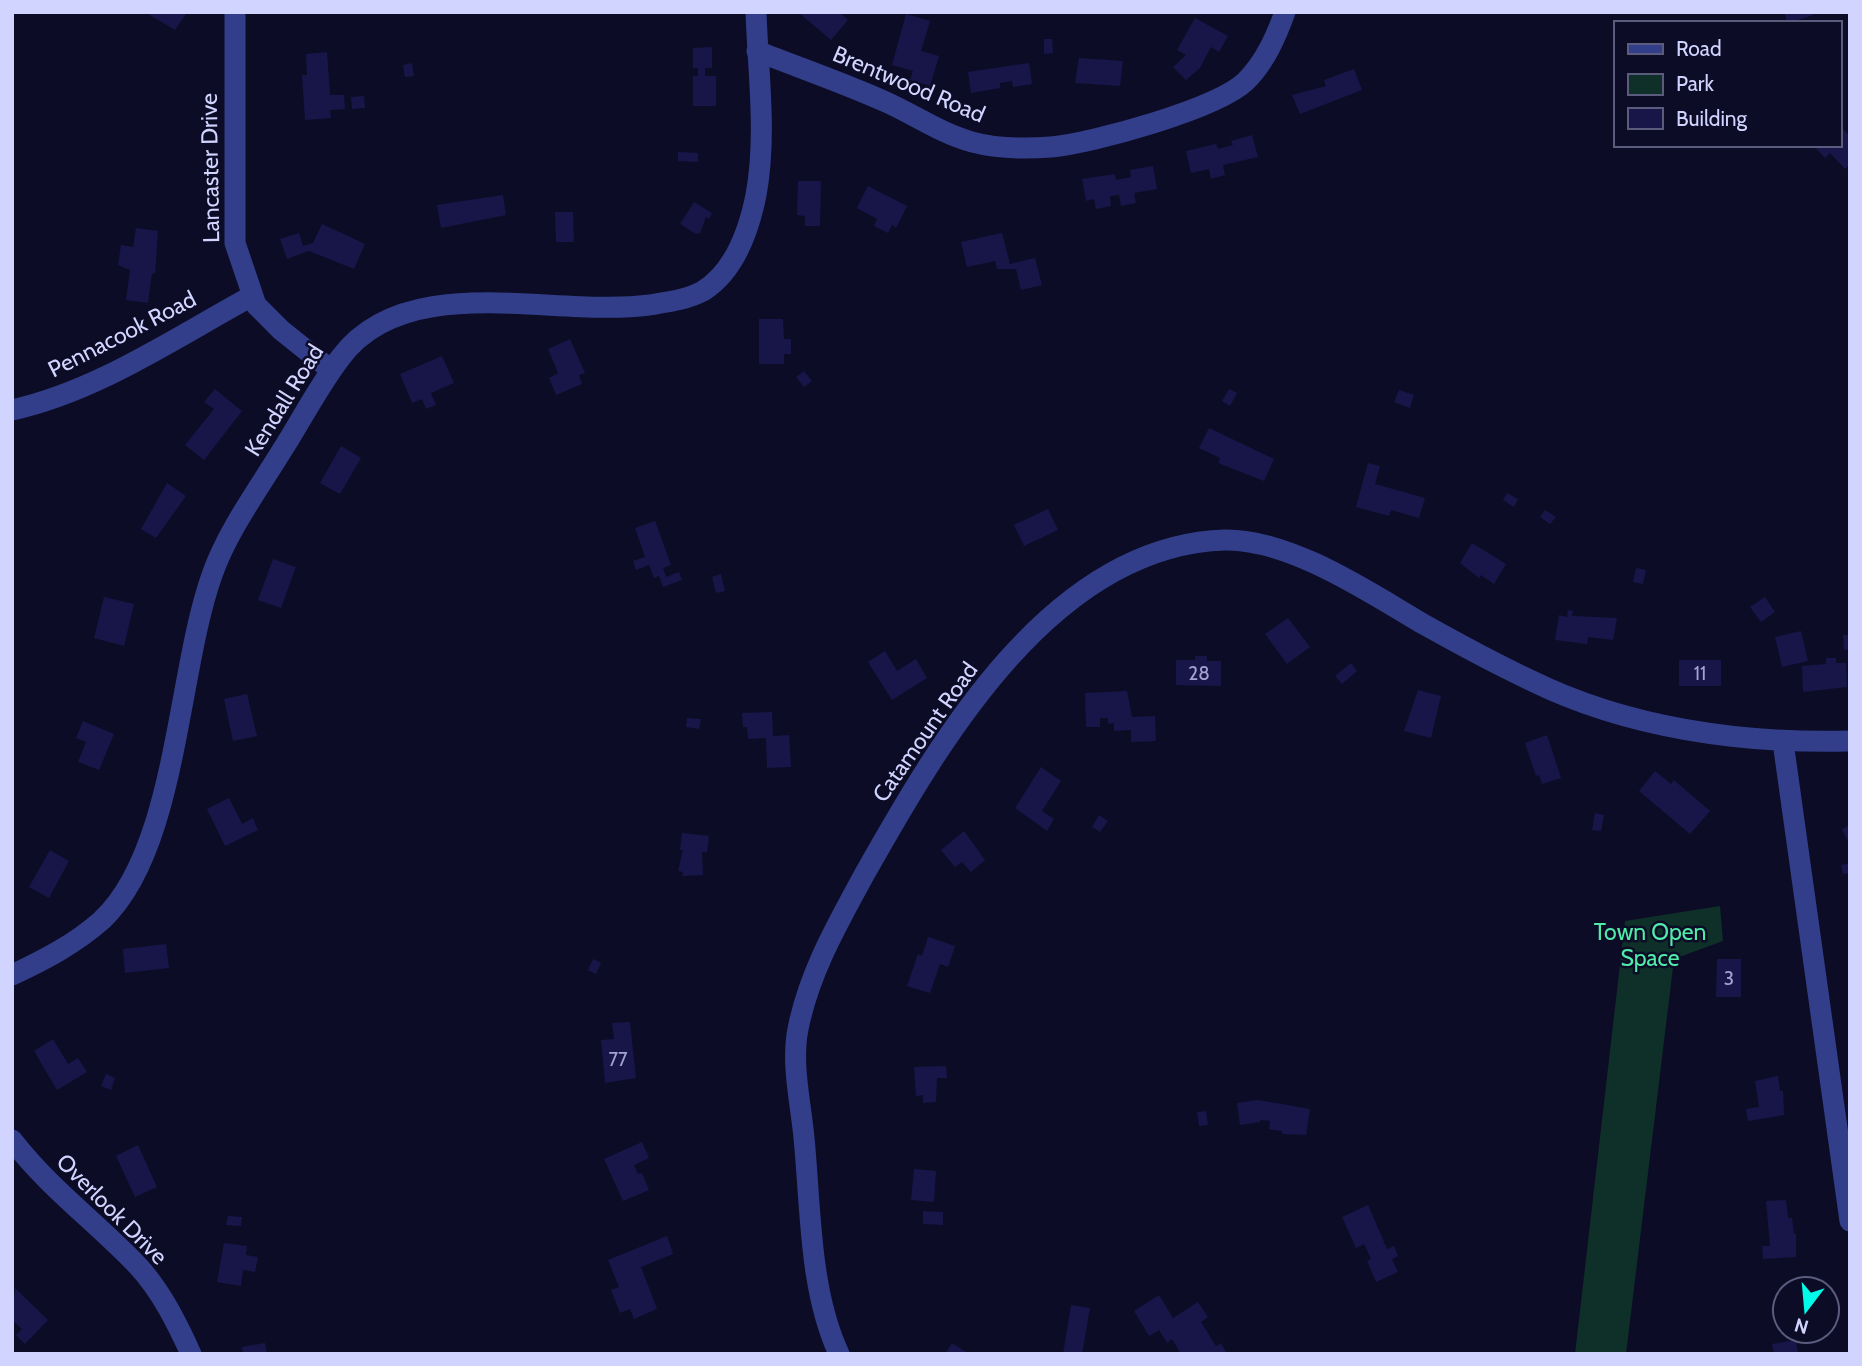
<svg xmlns="http://www.w3.org/2000/svg" width="1862" height="1366" viewBox="0 0 1862 1366" font-family="Cabin,sans-serif">
<rect width="100%" height="100%" fill="#0c0c26"/>
<path fill="#0f3029" d="M 1720,906 L 1723,941 L 1674,959 L 1626,1354 L 1575,1354 L 1625,921 Z"/>
<path fill="#181649" d="M 145,12 L 183,12 L 186,14 L 175,30 Z
M 798,12 L 839,12 L 848,20 L 831,40 Z
M 1784,12 L 1812,12 L 1813,15 L 1788,23 Z
M 906,14 L 930,21 L 921,51 L 939,56 L 930,86 L 910,80 L 913,71 L 892,65 Z
M 1195,18 L 1228,36 L 1219,52 L 1211,47 L 1200,68 L 1186,80 L 1173,67 L 1186,55 L 1177,50 Z
M 1044,39 L 1052,39 L 1053,53 L 1044,54 Z
M 712,47 L 712,68 L 705,68 L 705,76 L 716,76 L 716,106 L 693,106 L 693,76 L 698,76 L 698,68 L 693,68 L 693,48 Z
M 327,52 L 330,95 L 344,95 L 345,109 L 330,110 L 331,118 L 305,120 L 302,75 L 307,75 L 306,54 Z
M 1079,58 L 1123,61 L 1120,86 L 1075,83 Z
M 412,63 L 414,76 L 405,77 L 403,65 Z
M 1029,63 L 1032,84 L 1013,87 L 1012,81 L 1000,83 L 1000,88 L 971,93 L 968,72 Z
M 1354,69 L 1362,90 L 1300,114 L 1292,95 L 1326,86 L 1324,80 Z
M 364,96 L 365,108 L 352,109 L 351,97 Z
M 1839,125 L 1850,136 L 1850,165 L 1845,169 L 1830,153 L 1825,158 L 1813,145 L 1839,145 Z
M 1252,135 L 1258,157 L 1223,165 L 1225,175 L 1211,179 L 1209,169 L 1191,173 L 1186,151 L 1216,144 L 1218,149 L 1233,145 L 1231,141 Z
M 678,152 L 698,153 L 698,162 L 678,161 Z
M 1153,166 L 1157,189 L 1134,193 L 1136,203 L 1121,206 L 1119,195 L 1110,196 L 1111,206 L 1096,209 L 1094,199 L 1086,201 L 1082,179 L 1115,174 L 1116,180 L 1131,177 L 1130,170 Z
M 798,181 L 821,181 L 820,226 L 805,226 L 805,216 L 797,215 Z
M 868,186 L 907,206 L 896,228 L 892,225 L 888,233 L 874,226 L 877,219 L 857,208 Z
M 503,195 L 506,215 L 441,228 L 437,205 Z
M 694,202 L 712,213 L 709,219 L 706,217 L 700,233 L 696,234 L 680,224 Z
M 555,212 L 573,212 L 574,242 L 556,242 Z
M 322,224 L 365,244 L 354,269 L 309,251 L 287,259 L 280,239 L 299,233 L 303,246 L 313,243 Z
M 136,228 L 158,231 L 155,274 L 152,273 L 148,303 L 126,300 L 130,270 L 118,265 L 121,245 L 133,247 Z
M 1002,233 L 1010,264 L 1035,258 L 1042,285 L 1021,290 L 1016,269 L 997,269 L 995,261 L 967,267 L 961,242 Z
M 759,319 L 783,319 L 784,339 L 791,339 L 791,354 L 784,354 L 784,364 L 759,364 Z
M 570,339 L 585,373 L 579,375 L 582,384 L 556,395 L 549,378 L 558,373 L 548,349 Z
M 442,356 L 454,383 L 431,393 L 436,405 L 426,409 L 422,399 L 412,403 L 400,374 Z
M 804,371 L 812,381 L 804,387 L 796,377 Z
M 215,389 L 242,411 L 204,460 L 185,445 L 214,409 L 204,402 Z
M 1229,389 L 1237,393 L 1230,406 L 1222,401 Z
M 1399,390 L 1414,395 L 1410,408 L 1394,402 Z
M 1209,428 L 1274,459 L 1264,481 L 1218,463 L 1220,458 L 1199,448 Z
M 341,446 L 361,458 L 340,494 L 320,483 Z
M 1368,463 L 1380,466 L 1375,484 L 1425,498 L 1419,518 L 1391,510 L 1389,516 L 1356,507 Z
M 167,483 L 186,496 L 156,538 L 141,529 Z
M 1507,493 L 1518,499 L 1514,507 L 1503,500 Z
M 1048,509 L 1058,530 L 1024,546 L 1014,525 Z
M 1545,510 L 1556,517 L 1550,524 L 1540,517 Z
M 655,521 L 671,565 L 663,568 L 666,577 L 679,572 L 682,580 L 663,587 L 659,576 L 654,578 L 649,565 L 636,570 L 633,561 L 645,557 L 635,528 Z
M 1472,543 L 1506,564 L 1494,584 L 1481,575 L 1479,578 L 1460,563 Z
M 273,559 L 296,567 L 281,608 L 258,600 Z
M 1636,568 L 1646,570 L 1643,584 L 1633,582 Z
M 721,574 L 725,591 L 716,593 L 712,577 Z
M 104,597 L 134,604 L 124,646 L 94,638 Z
M 1765,597 L 1775,612 L 1761,622 L 1750,607 Z
M 1568,610 L 1573,611 L 1572,616 L 1617,618 L 1613,640 L 1588,637 L 1587,644 L 1555,640 L 1559,615 L 1567,617 Z
M 1288,618 L 1310,647 L 1287,664 L 1265,634 Z
M 1801,631 L 1808,661 L 1782,667 L 1775,637 Z
M 1843,635 L 1850,635 L 1850,649 L 1844,650 Z
M 885,651 L 897,671 L 916,659 L 927,678 L 892,700 L 868,662 Z
M 1195,656 L 1207,656 L 1207,661 L 1221,661 L 1221,686 L 1176,685 L 1176,660 L 1195,660 Z
M 1826,658 L 1836,658 L 1836,663 L 1846,663 L 1847,687 L 1803,692 L 1802,666 L 1826,664 Z
M 1679,660 L 1721,660 L 1721,686 L 1679,686 Z
M 1351,663 L 1357,671 L 1342,684 L 1335,676 Z
M 1418,690 L 1441,696 L 1431,738 L 1404,731 Z
M 1127,691 L 1132,717 L 1155,716 L 1156,741 L 1131,742 L 1131,730 L 1114,731 L 1114,723 L 1108,724 L 1108,718 L 1100,718 L 1100,727 L 1086,727 L 1085,693 Z
M 247,694 L 257,736 L 233,741 L 224,699 Z
M 772,712 L 773,736 L 789,735 L 791,767 L 767,768 L 766,738 L 748,739 L 747,727 L 743,727 L 742,713 Z
M 687,718 L 701,719 L 699,729 L 686,727 Z
M 83,721 L 114,734 L 99,770 L 78,762 L 86,742 L 76,738 Z
M 1547,735 L 1561,778 L 1542,784 L 1539,775 L 1536,776 L 1525,743 Z
M 1041,767 L 1061,781 L 1042,811 L 1054,819 L 1047,831 L 1015,808 Z
M 1655,771 L 1671,784 L 1674,780 L 1710,811 L 1690,834 L 1639,791 Z
M 229,798 L 242,824 L 253,818 L 258,830 L 225,846 L 207,809 Z
M 1595,813 L 1604,815 L 1601,831 L 1592,830 Z
M 1099,815 L 1108,821 L 1100,832 L 1092,827 Z
M 1850,825 L 1850,846 L 1842,829 Z
M 964,831 L 985,860 L 971,872 L 962,862 L 955,867 L 941,850 Z
M 682,833 L 709,836 L 707,852 L 702,852 L 703,875 L 682,876 L 683,872 L 678,871 L 683,850 L 680,850 Z
M 50,850 L 69,861 L 49,898 L 29,887 Z
M 1850,863 L 1850,873 L 1843,874 L 1841,865 Z
M 928,937 L 955,946 L 948,967 L 940,964 L 930,993 L 907,986 L 918,954 L 922,956 Z
M 166,944 L 169,968 L 125,973 L 123,949 Z
M 593,959 L 601,963 L 596,974 L 588,970 Z
M 1717,959 L 1741,959 L 1741,997 L 1716,997 Z
M 630,1022 L 636,1078 L 605,1083 L 601,1040 L 614,1039 L 612,1023 Z
M 53,1039 L 68,1064 L 78,1058 L 87,1072 L 57,1090 L 34,1051 Z
M 946,1066 L 947,1078 L 937,1078 L 936,1102 L 923,1103 L 923,1095 L 916,1096 L 914,1067 Z
M 106,1074 L 115,1078 L 111,1090 L 101,1086 Z
M 1778,1076 L 1780,1091 L 1783,1091 L 1784,1115 L 1748,1121 L 1746,1109 L 1759,1107 L 1755,1081 Z
M 1258,1100 L 1310,1109 L 1306,1135 L 1282,1134 L 1282,1131 L 1269,1129 L 1270,1121 L 1260,1120 L 1260,1122 L 1240,1125 L 1237,1103 Z
M 1206,1111 L 1208,1125 L 1199,1126 L 1197,1112 Z
M 642,1142 L 649,1158 L 634,1165 L 638,1174 L 642,1173 L 649,1190 L 623,1201 L 604,1159 Z
M 138,1145 L 157,1187 L 135,1197 L 116,1156 Z
M 914,1169 L 936,1171 L 934,1202 L 911,1200 Z
M 1786,1200 L 1788,1218 L 1792,1218 L 1794,1234 L 1796,1234 L 1796,1257 L 1763,1259 L 1762,1246 L 1770,1246 L 1766,1201 Z
M 1368,1205 L 1387,1249 L 1394,1246 L 1398,1256 L 1392,1259 L 1398,1272 L 1376,1282 L 1367,1261 L 1371,1259 L 1364,1244 L 1356,1248 L 1342,1217 Z
M 923,1211 L 943,1212 L 943,1225 L 923,1224 Z
M 228,1216 L 242,1217 L 241,1226 L 226,1225 Z
M 667,1236 L 673,1254 L 641,1267 L 657,1309 L 634,1319 L 630,1309 L 620,1313 L 611,1290 L 619,1287 L 608,1260 Z
M 224,1243 L 247,1246 L 246,1255 L 258,1257 L 255,1272 L 243,1270 L 241,1286 L 217,1282 Z
M 15,1288 L 48,1320 L 25,1344 L 16,1335 L 22,1329 L 12,1320 Z
M 1159,1295 L 1173,1318 L 1198,1302 L 1208,1317 L 1201,1322 L 1216,1346 L 1221,1343 L 1227,1354 L 1181,1354 L 1172,1339 L 1167,1343 L 1159,1330 L 1149,1336 L 1134,1311 Z
M 1071,1305 L 1090,1308 L 1082,1354 L 1063,1354 Z
M 1796,1340 L 1798,1354 L 1774,1354 L 1772,1344 Z
M 265,1343 L 267,1354 L 243,1354 L 242,1347 Z
M 952,1343 L 969,1354 L 945,1354 Z"/>
<g fill="none" stroke-linecap="round" stroke-linejoin="round">
<path stroke="#323e89" stroke-width="21" d="M 235,12 L 235,243 L 256,305 L 281,330 L 331,370
M 757,51 C 800,68 844,83 886,102 C 915,115 940,133 972,142 C 998,149 1025,149 1051,147 C 1093,143 1217,109 1246,81 C 1265,62 1276,37 1285,12
M 12,410 C 98,391 176,337 252,296
M 1783,742 L 1850,1221
M 12,975 C 44,960 75,944 102,920 C 177,849 177,673 212,575 C 227,532 257,491 281,452 C 301,421 318,387 341,357 C 407,269 554,318 649,305 C 667,302 686,300 703,291 C 735,271 749,230 756,195 C 767,136 758,72 756,12
M 12,1140 C 51,1190 95,1221 138,1266 C 161,1291 177,1323 191,1354
M 839,1354 C 809,1289 811,1209 804,1138 C 801,1104 791,1064 798,1029 C 809,973 837,925 864,875 C 939,742 1052,545 1225,540 C 1291,539 1370,593 1425,625 C 1459,644 1494,663 1530,680 C 1627,728 1742,744 1850,741"/>
</g>
<g text-anchor="middle" dominant-baseline="central" stroke-width="5" stroke-linejoin="round" paint-order="stroke">
<g font-size="19" fill="#a3a4d2">
<text x="1199" y="673">28</text>
<text x="1700" y="673">11</text>
<text x="1729" y="978">3</text>
<text x="618" y="1059">77</text>
</g>
<g font-size="23" fill="#d1d4ff" stroke="#0c0c26">
<text transform="translate(909 84) rotate(23)">Brentwood Road</text>
<text transform="translate(210 168) rotate(-91)">Lancaster Drive</text>
<text transform="translate(122 334) rotate(-27)">Pennacook Road</text>
<text transform="translate(284 400) rotate(-58)">Kendall Road</text>
<text transform="translate(925 732) rotate(-55)">Catamount Road</text>
<text transform="translate(112 1209) rotate(45)">Overlook Drive</text>
</g>
<g font-size="23" fill="#50eba9" stroke="#0c0c26">
<text x="1650" y="932">Town Open<tspan x="1650" dy="26">Space</tspan></text>
</g>
</g>
<rect width="1862" height="1366" fill="none" stroke="#d1d4ff" stroke-width="28"/>
<rect x="1614" y="21" width="228" height="126" fill="#0c0c26" stroke="#5b5c7d" stroke-width="2"/>
<rect x="1628" y="44" width="35" height="10" fill="#323e89" stroke="#5b5c7d" stroke-width="2"/>
<text x="1676" y="56" font-size="21" fill="#d1d4ff">Road</text>
<rect x="1628" y="74" width="35" height="21" fill="#0f3029" stroke="#5b5c7d" stroke-width="2"/>
<text x="1676" y="91" font-size="21" fill="#d1d4ff">Park</text>
<rect x="1628" y="108" width="35" height="21" fill="#181649" stroke="#5b5c7d" stroke-width="2"/>
<text x="1676" y="126" font-size="21" fill="#d1d4ff">Building</text>
<g transform="translate(1806 1310) rotate(196)"><circle r="33" fill="#0c0c26" stroke="#5b5c7d" stroke-width="2"/>
<path d="M0-5L12 26L0 18L-12 26Z" fill="#00fce9"/>
<text y="-10" font-size="19" font-weight="bold" text-anchor="middle" fill="#d1d4ff">N</text>
</g>
</svg>
